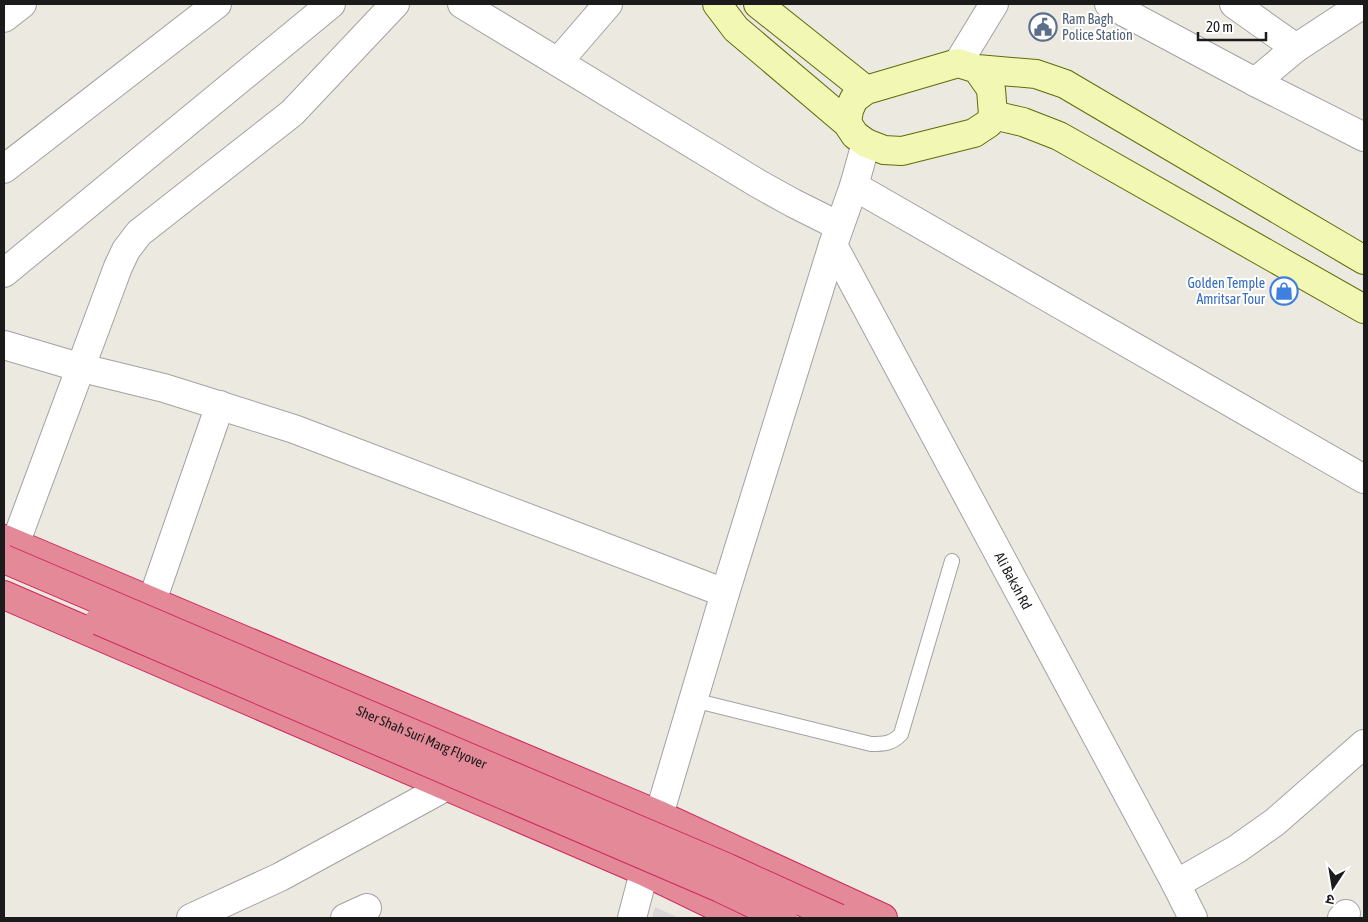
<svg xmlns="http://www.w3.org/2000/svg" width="1368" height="922" viewBox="0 0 1368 922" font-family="'Asap Condensed','Noto Sans Devanagari',sans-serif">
<rect width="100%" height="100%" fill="#ece9e0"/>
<path fill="#d9d8d8" d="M 655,907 L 679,918 L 652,918 Z"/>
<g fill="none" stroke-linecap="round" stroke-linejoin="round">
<g stroke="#a2a2a2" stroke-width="16">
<path id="lane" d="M 693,700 L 871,744 C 883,744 892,744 901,734 L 952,561"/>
</g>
<g stroke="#a2a2a2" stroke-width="30">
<g id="street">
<path d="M 462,4 L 757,183 L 793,203 L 839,226"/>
<path d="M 1109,4 L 1255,82 L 1364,137"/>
<path d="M 1234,4 L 1296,48 L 1363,4"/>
<path d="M 4,18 L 22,4"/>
<path d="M 558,62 L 608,4"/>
<path d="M 958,63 L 994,4"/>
<path d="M 1255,82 L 1296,48"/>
<path d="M 4,169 L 217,4"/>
<path d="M 854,186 L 1364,479"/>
<path id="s1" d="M 833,245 L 1176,884 L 1193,918"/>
<path d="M 4,273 L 331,4"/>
<path d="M 4,345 L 82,368 L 164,388 L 294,429 L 725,593"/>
<path d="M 15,544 L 118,267 L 126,250 L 139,233 L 292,113 L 395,4"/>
<path d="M 152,601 L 220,405"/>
<path d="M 1176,884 L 1237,849 L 1275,822 L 1364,744"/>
<path d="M 191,918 L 280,877 L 447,786"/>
<path d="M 345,918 L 367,908"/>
<path d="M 632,918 L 659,815 L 725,593 L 833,245 L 854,186 L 866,143"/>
<path d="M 1342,918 L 1346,914"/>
</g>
</g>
<g stroke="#606c08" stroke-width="30">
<path id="secondary" d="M 717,4 L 736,29 L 847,123
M 758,4 L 866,90
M 958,63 L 977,69 L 991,89 L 993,115 L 989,123 L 974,133 L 902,151 L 884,150 L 866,143 L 855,135 L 847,123 L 849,110 L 854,99 L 866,90 Z
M 977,69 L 1036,74 L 1065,84 L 1364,260
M 993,115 L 1023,122 L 1059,136 L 1364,309"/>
</g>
<g stroke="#d0285f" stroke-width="30">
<path id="highway" d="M 4,539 L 659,815 L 883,918
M 4,595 L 645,872 L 740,918"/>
</g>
<use href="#lane" stroke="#fff" stroke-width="14"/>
<use href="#street" stroke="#fff" stroke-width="28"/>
<use href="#secondary" stroke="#f2f7b4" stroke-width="28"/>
<use href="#highway" stroke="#e38998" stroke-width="28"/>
<g stroke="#d0285f" stroke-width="30" stroke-linecap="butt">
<g id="highway-bridge">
<path id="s2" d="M 4,559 L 728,868 L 838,918"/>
<path d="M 99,621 L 720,888 L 783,918"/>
</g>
</g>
<use href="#highway-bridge" stroke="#e38998" stroke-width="28"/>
</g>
<defs>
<g id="civic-ring" transform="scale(1.4375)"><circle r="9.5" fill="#fff" stroke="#5c6f8a" stroke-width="1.5"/><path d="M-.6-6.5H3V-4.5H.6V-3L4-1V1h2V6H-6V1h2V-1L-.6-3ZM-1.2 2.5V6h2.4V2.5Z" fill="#5c6f8a"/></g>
<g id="shop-ring" transform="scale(1.4375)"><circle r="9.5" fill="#fff" stroke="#3f7fe0" stroke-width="1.5"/><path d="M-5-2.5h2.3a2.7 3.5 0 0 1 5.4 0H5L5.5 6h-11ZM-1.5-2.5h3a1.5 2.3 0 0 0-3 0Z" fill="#3f7fe0"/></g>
</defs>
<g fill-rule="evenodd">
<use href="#civic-ring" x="1043" y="27"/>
<use href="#shop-ring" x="1284" y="291"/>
</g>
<g text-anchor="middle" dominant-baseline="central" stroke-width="4" stroke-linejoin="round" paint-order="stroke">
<g font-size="14" fill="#4e5e75" stroke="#fff" text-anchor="start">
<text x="1062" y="19">Ram Bagh<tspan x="1062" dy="16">Police Station</tspan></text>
</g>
<g font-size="14" fill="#366cbe" stroke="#fff" text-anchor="end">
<text x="1265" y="283">Golden Temple<tspan x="1265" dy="16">Amritsar Tour</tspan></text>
</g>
<g font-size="14" fill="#1b1b1b" stroke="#fff">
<text stroke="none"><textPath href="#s1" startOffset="381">Ali Baksh Rd</textPath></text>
<text stroke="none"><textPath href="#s2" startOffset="454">Sher Shah Suri Marg Flyover</textPath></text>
</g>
</g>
<rect width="1368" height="922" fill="none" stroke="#1b1b1b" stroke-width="10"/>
<g transform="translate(1333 887) rotate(192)" stroke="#ffffff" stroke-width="4" paint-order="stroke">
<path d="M0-4L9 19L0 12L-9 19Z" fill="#1b1b1b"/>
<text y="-8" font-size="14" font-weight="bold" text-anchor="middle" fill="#1b1b1b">उ</text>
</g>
<path d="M1198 32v8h68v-8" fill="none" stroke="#1b1b1b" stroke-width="2.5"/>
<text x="1206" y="32" font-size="15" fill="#1b1b1b" stroke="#ffffff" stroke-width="4" paint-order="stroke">20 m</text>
</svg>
